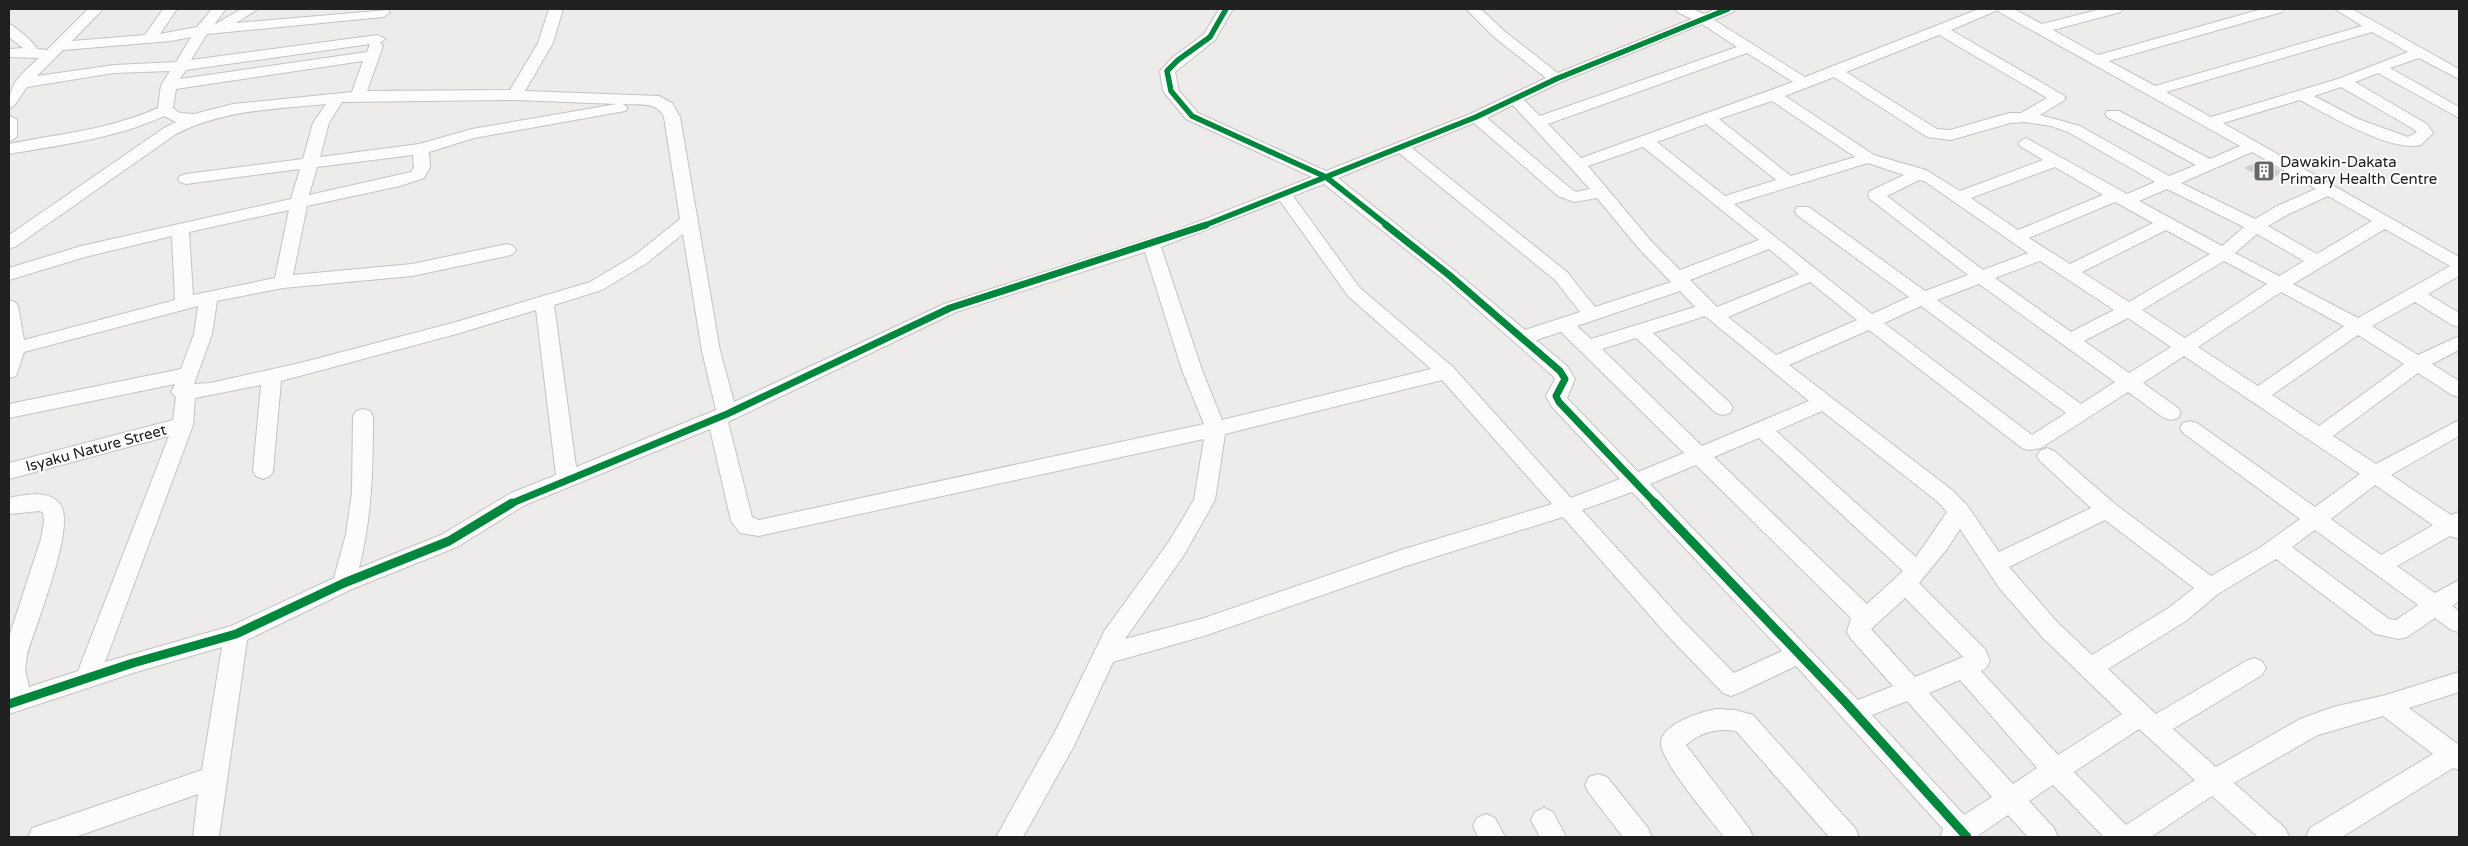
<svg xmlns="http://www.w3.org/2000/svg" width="2468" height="846" viewBox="0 0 2468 846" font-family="'Varela Round',sans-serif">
<rect width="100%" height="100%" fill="#eeecea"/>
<path fill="#cfcdcb" stroke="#d1cecb" d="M 2262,161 L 2283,173 L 2266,179 L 2245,168 Z"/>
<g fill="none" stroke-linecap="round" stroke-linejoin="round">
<g stroke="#c4c3c2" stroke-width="2">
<path id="minor" d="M 88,9 L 103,9 L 72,41 L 145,35 L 163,9 L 177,9 L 160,34 L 197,27 L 212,9 L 226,9 L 214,25 L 241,9 L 258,9 L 236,23 L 388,10 L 390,13 L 383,17 L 207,34 L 191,60 L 378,35 L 385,39 L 380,43 L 383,46 L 367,91 L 510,90 L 538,43 L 549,9 L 563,9 L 553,43 L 525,91 L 659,96 L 672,103 L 680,117 L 720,351 L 734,402 L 944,304 L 1177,230 L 1312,177 L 1186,119 L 1163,91 L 1160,71 L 1173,57 L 1204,34 L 1219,9 L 1233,9 L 1215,40 L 1175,72 L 1179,91 L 1198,113 L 1326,171 L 1470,114 L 1546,78 L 1494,37 L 1466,9 L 1481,9 L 1504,31 L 1558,73 L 1692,19 L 1677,12 L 1675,9 L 1693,9 L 1704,14 L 1716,9 L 1735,9 L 1733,12 L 1714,20 L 1805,77 L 1979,9 L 2014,9 L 2042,24 L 2101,9 L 2123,9 L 2121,12 L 2053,30 L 2098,55 L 2262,9 L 2284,9 L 2282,12 L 2109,61 L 2155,86 L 2362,26 L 2335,9 L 2352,9 L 2459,69 L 2459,79 L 2419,58 L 2390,68 L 2459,107 L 2459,118 L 2378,73 L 2355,82 L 2427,124 L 2433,133 L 2421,145 C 2392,153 2326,114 2300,100 L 2223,123 L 2459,257 L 2459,276 L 2428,294 L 2459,313 L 2459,327 L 2452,325 L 2415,302 L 2372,326 L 2418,355 L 2459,336 L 2459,350 L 2432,364 L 2459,381 L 2459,397 L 2452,395 L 2418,373 L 2333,436 L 2376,464 L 2459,420 L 2459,436 L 2391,475 L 2451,515 L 2459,512 L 2459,539 L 2450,536 L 2397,566 L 2435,593 L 2459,580 L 2459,601 L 2452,606 L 2459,611 L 2459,632 L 2451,630 L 2435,618 L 2407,637 L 2399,639 L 2375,634 L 2276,559 L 2218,594 L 2186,621 L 2108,669 L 2156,714 L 2246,661 L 2254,658 L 2262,661 L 2266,668 L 2262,675 L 2173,729 L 2216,767 L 2300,719 L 2333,707 L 2386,695 L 2459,672 L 2459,692 L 2409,708 L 2459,745 L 2459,770 L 2453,768 L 2342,837 L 2306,837 L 2310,828 L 2433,754 L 2383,716 L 2318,735 L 2234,783 L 2285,828 L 2289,837 L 2258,837 L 2212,796 L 2151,837 L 2104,837 L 2053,785 L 2029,801 L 2054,828 L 2058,837 L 2028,837 L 2008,815 L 1979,835 L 1980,837 L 1940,837 L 1943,829 L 1796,666 L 1739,693 L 1731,696 L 1723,693 L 1667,635 L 1563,517 L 1406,566 L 1204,636 L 1113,662 L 1074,746 L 1023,837 L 996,837 L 1056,730 L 1105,630 L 1168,543 L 1194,500 L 1204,439 L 759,536 L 740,533 L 731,521 L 710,429 L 525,505 L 457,547 L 352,589 L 247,640 L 219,837 L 193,837 L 198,794 L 75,837 L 28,837 L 32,828 L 41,825 L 202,770 L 222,647 L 133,673 L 9,714 L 9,637 L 41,539 L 44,522 L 43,513 L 40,511 L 9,514 L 9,498 C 24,495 48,489 60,504 C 77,525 35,626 27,655 L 25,670 L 29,687 L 78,671 L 169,436 L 9,479 L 9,463 L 173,420 L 176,397 L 171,392 L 175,384 L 9,418 L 9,404 L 181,369 L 194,334 L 198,306 L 24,352 L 16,376 L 9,378 L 9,300 L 15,302 L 18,306 L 24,340 L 175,300 L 172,236 L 85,257 L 9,280 L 9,268 L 81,246 L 291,199 L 300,169 L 186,184 L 180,182 L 178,179 L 180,176 L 186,174 L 303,159 L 313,123 L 326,104 C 273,109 224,110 176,134 L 15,247 L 9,248 L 9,235 L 164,128 L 176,122 L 164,116 C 117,138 60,145 9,154 L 9,144 C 59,134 111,129 158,108 L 161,85 L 170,71 L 114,73 L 27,87 L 14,106 L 9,108 C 9,81 21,75 39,58 L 9,57 L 9,49 L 23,48 L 9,37 L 9,24 C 14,25 36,44 37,49 L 47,50 ZM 1998,10 L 1999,12 L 2240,146 L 2210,159 L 2119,111 L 2107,111 L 2105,114 L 2107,117 L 2196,165 L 2169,176 L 2080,126 L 2040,115 L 2063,101 L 2066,98 L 2063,95 L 1951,30 ZM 1702,24 L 1737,47 L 1540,116 L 1524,100 L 1561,82 ZM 2372,32 L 2408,52 L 2338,79 L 2211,117 L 2166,92 ZM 1939,35 L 2047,98 L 2021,113 L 2009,113 L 1950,130 L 1937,129 L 1846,72 ZM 191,37 L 176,62 L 114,65 L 37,76 L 63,50 L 171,41 ZM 370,44 L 367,52 L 180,79 L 186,70 ZM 1747,53 L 1793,82 L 1581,158 L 1548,124 ZM 363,61 L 352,92 L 233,104 L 194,114 L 180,113 L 173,108 L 176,89 ZM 1834,77 L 1927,137 L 1951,140 L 2010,123 L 2025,122 L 2051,126 L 2068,132 L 2155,182 L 2127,194 L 2026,138 L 2018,143 L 2020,146 L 2043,160 L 1960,191 L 1926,170 L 1874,155 L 1785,96 ZM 2341,87 L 2415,130 L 2417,132 L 2408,137 L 2358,119 L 2314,96 ZM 515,100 L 617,104 L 472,129 L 419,144 L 320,157 L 329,123 L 342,102 ZM 1772,101 L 1855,157 L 1791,176 L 1719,119 ZM 623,104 C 639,105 657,101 664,117 L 680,219 L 635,255 L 590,282 L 456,322 L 304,362 L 210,383 L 194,384 L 212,334 L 217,301 L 283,288 L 412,276 L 507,256 L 513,254 L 516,250 L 513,246 L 507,244 L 412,264 L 293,275 L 307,206 L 400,186 L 424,178 L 430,167 L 429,152 L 474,138 L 625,111 L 628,108 ZM 1513,105 L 1590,189 L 1576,192 L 1570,188 L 1487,118 ZM 1474,123 L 1558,196 L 1574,202 L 1597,198 L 1640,250 L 1671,282 L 1595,307 L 1567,272 L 1412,148 ZM 1706,124 L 1776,180 L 1725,196 L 1657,142 ZM 1643,147 L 1759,240 L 1680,270 L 1652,242 L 1588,166 ZM 2252,152 L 2316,189 L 2277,206 L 2255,219 L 2181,183 ZM 1399,153 L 1555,280 L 1580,312 L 1525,330 L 1455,271 L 1338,178 ZM 413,155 L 414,167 L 411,172 L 309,195 L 317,167 ZM 1868,163 L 1904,175 L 1870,191 L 1868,195 L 1870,199 L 1968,275 L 1925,291 L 1809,207 L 1797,207 L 1795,211 L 1797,215 L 1909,297 L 1872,314 L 1734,204 ZM 2055,167 L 2103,195 L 2018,230 L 1971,198 ZM 1919,180 L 1924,181 L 2028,253 L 1983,270 L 1887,196 ZM 1324,184 L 1443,279 L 1553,376 L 1555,379 L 1546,396 L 1552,407 L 1620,479 L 1571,498 L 1453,367 L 1360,288 L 1293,196 ZM 2167,189 L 2244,227 L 2222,246 L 2139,201 ZM 2328,196 L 2372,221 L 2317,254 L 2268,226 L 2289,214 ZM 1280,201 L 1348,296 L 1431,369 L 1222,420 L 1202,370 L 1161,247 ZM 2115,202 L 2153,223 L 2070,264 L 2029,238 ZM 289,210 L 275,278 L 193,295 L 189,232 ZM 2385,229 L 2450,266 L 2358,318 L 2293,284 ZM 2166,230 L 2210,254 L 2129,302 L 2082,272 ZM 683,234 L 702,351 L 716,410 L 576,467 L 554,305 L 602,290 L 647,263 ZM 2257,234 L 2304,261 L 2279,276 L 2235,253 ZM 1769,249 L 1799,274 L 1717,307 L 1690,280 ZM 1145,252 L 1182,370 L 1204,424 L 759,520 L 752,517 L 728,422 L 956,312 ZM 2040,261 L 2114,310 L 2071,332 L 1995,278 ZM 2224,261 L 2267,284 L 2185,338 L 2142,310 ZM 1810,282 L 1857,320 L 1776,355 L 1728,317 ZM 1979,284 L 2115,382 L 2081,404 L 1937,300 ZM 1680,291 L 1695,307 L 1591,339 L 1577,326 ZM 2281,292 L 2344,326 L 2258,386 L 2198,347 ZM 1921,306 L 2066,413 L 2032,435 L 1884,323 ZM 536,310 L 556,475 L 511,493 L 441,535 L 359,568 C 372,517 373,468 373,416 L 370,411 L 363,409 L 356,411 L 353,416 L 352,492 L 346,534 L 334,578 L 231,626 L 105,662 L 193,425 L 195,398 L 261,385 L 253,471 L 256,476 L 263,479 L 270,476 L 273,471 L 281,381 L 460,333 ZM 1705,316 L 1809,401 L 1702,446 L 1602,349 L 1636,338 L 1716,413 L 1723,415 L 1730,413 L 1733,408 L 1730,403 L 1653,333 ZM 2128,318 L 2171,347 L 2129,373 L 2084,341 ZM 1869,330 L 2022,448 L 2029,450 L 2041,448 L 2128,392 L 2164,418 L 2171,420 L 2178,418 L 2181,413 L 2178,408 L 2143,383 L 2184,356 L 2360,474 L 2315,507 L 2197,423 L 2190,421 L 2183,423 L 2180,428 L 2183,433 L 2300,519 L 2261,547 L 2211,576 L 2115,504 L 2054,451 L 2047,448 L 2040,451 L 2037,456 L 2040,461 L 2091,508 L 1999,552 L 1967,505 L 1952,490 L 1789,365 ZM 1561,332 L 1684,453 L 1638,472 L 1567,398 L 1575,379 L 1567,366 L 1536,340 ZM 2358,335 L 2404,364 L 2319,426 L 2272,395 ZM 1442,380 L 1552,504 L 1401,550 L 1204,618 L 1125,639 L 1184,555 L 1215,500 L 1225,434 ZM 1822,411 L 1938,502 L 1947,512 L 1916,557 L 1776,431 ZM 1759,438 L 1903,571 L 1867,604 L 1714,457 ZM 1696,465 L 1851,618 L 1847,632 L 1851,639 L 1893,686 L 1858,700 L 1650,484 ZM 2375,485 L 2433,525 L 2381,555 L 2331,519 ZM 1632,492 L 1782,651 L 1734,673 L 1683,621 L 1582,510 ZM 2105,520 L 2194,588 L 2170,607 L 2092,655 L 2059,624 L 2009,567 ZM 1960,529 L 2000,589 L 2043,638 L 2122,714 L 2058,755 L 1981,671 L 1986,668 L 1990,661 L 1985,649 L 1919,583 L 1947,549 ZM 2315,530 L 2418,605 L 2396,620 L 2389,619 L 2292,547 ZM 1905,598 L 1963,657 L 1915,677 L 1871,629 ZM 1960,680 L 2037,768 L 2013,784 L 1929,693 ZM 1907,701 L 1992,797 L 1964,815 L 1872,715 ZM 2139,729 L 2195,780 L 2126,825 L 2074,772 Z
M 9,115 L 17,120 L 17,137 L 9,142 Z
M 1716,709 L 1735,710 L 1753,715 L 1855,828 L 1859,837 L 1829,837 L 1736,731 C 1717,728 1701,732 1686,745 L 1749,828 L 1753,837 L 1724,837 C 1712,821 1658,759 1661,741 C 1664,723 1701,712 1716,709 Z
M 1598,774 L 1607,777 L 1648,828 L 1652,837 L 1623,837 L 1589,793 L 1585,785 L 1589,777 Z
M 1544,808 L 1553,812 L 1566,837 L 1540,837 L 1531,820 L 1535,812 Z
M 1486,814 L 1495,818 L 1505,837 L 1478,837 L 1473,826 L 1477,818 Z"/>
</g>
<use href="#minor" fill="#fcfcfc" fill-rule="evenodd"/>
<g stroke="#fff" stroke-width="8">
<path id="cycleway-far2" d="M 1226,9 L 1210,37 L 1178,60 L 1167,71 L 1171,91 L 1192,116 L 1326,177 L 1388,226
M 1203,226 L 1476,117 L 1556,79 L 1728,9"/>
</g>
<g stroke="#fff" stroke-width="10">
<path id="cycleway-far1" d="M 1386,225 L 1449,275 L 1560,371 L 1565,379 L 1556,396 L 1559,402 L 1656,504
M 510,504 L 727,414 L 950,308 L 1206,225"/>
</g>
<g stroke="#fff" stroke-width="12">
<path id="cycleway" d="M 1655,503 L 1845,702 L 1967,837
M 9,704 L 133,663 L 236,634 L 344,583 L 449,541 L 512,503"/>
</g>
<use href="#cycleway-far2" stroke="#00873e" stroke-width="5.5"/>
<use href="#cycleway-far1" stroke="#00873e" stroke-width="7"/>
<use href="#cycleway" stroke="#00873e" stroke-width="9"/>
</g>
<defs>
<g id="building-square" transform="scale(1.125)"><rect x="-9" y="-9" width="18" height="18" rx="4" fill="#686767" stroke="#fff"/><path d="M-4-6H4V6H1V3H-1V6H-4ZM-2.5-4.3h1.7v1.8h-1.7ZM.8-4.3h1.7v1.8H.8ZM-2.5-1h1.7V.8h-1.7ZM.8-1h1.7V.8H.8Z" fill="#fff"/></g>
</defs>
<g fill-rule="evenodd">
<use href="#building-square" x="2264" y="171"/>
</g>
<g text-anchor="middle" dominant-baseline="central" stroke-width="4" stroke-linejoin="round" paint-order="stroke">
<g font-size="15" fill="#202020" stroke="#fff" text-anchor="start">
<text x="2280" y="162">Dawakin-Dakata<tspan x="2280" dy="17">Primary Health Centre</tspan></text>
</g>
<g font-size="15" fill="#202020" stroke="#fff">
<text transform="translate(96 448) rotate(-15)">Isyaku Nature Street</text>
</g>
</g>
<rect width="2468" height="846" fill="none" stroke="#202020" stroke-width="20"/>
</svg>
